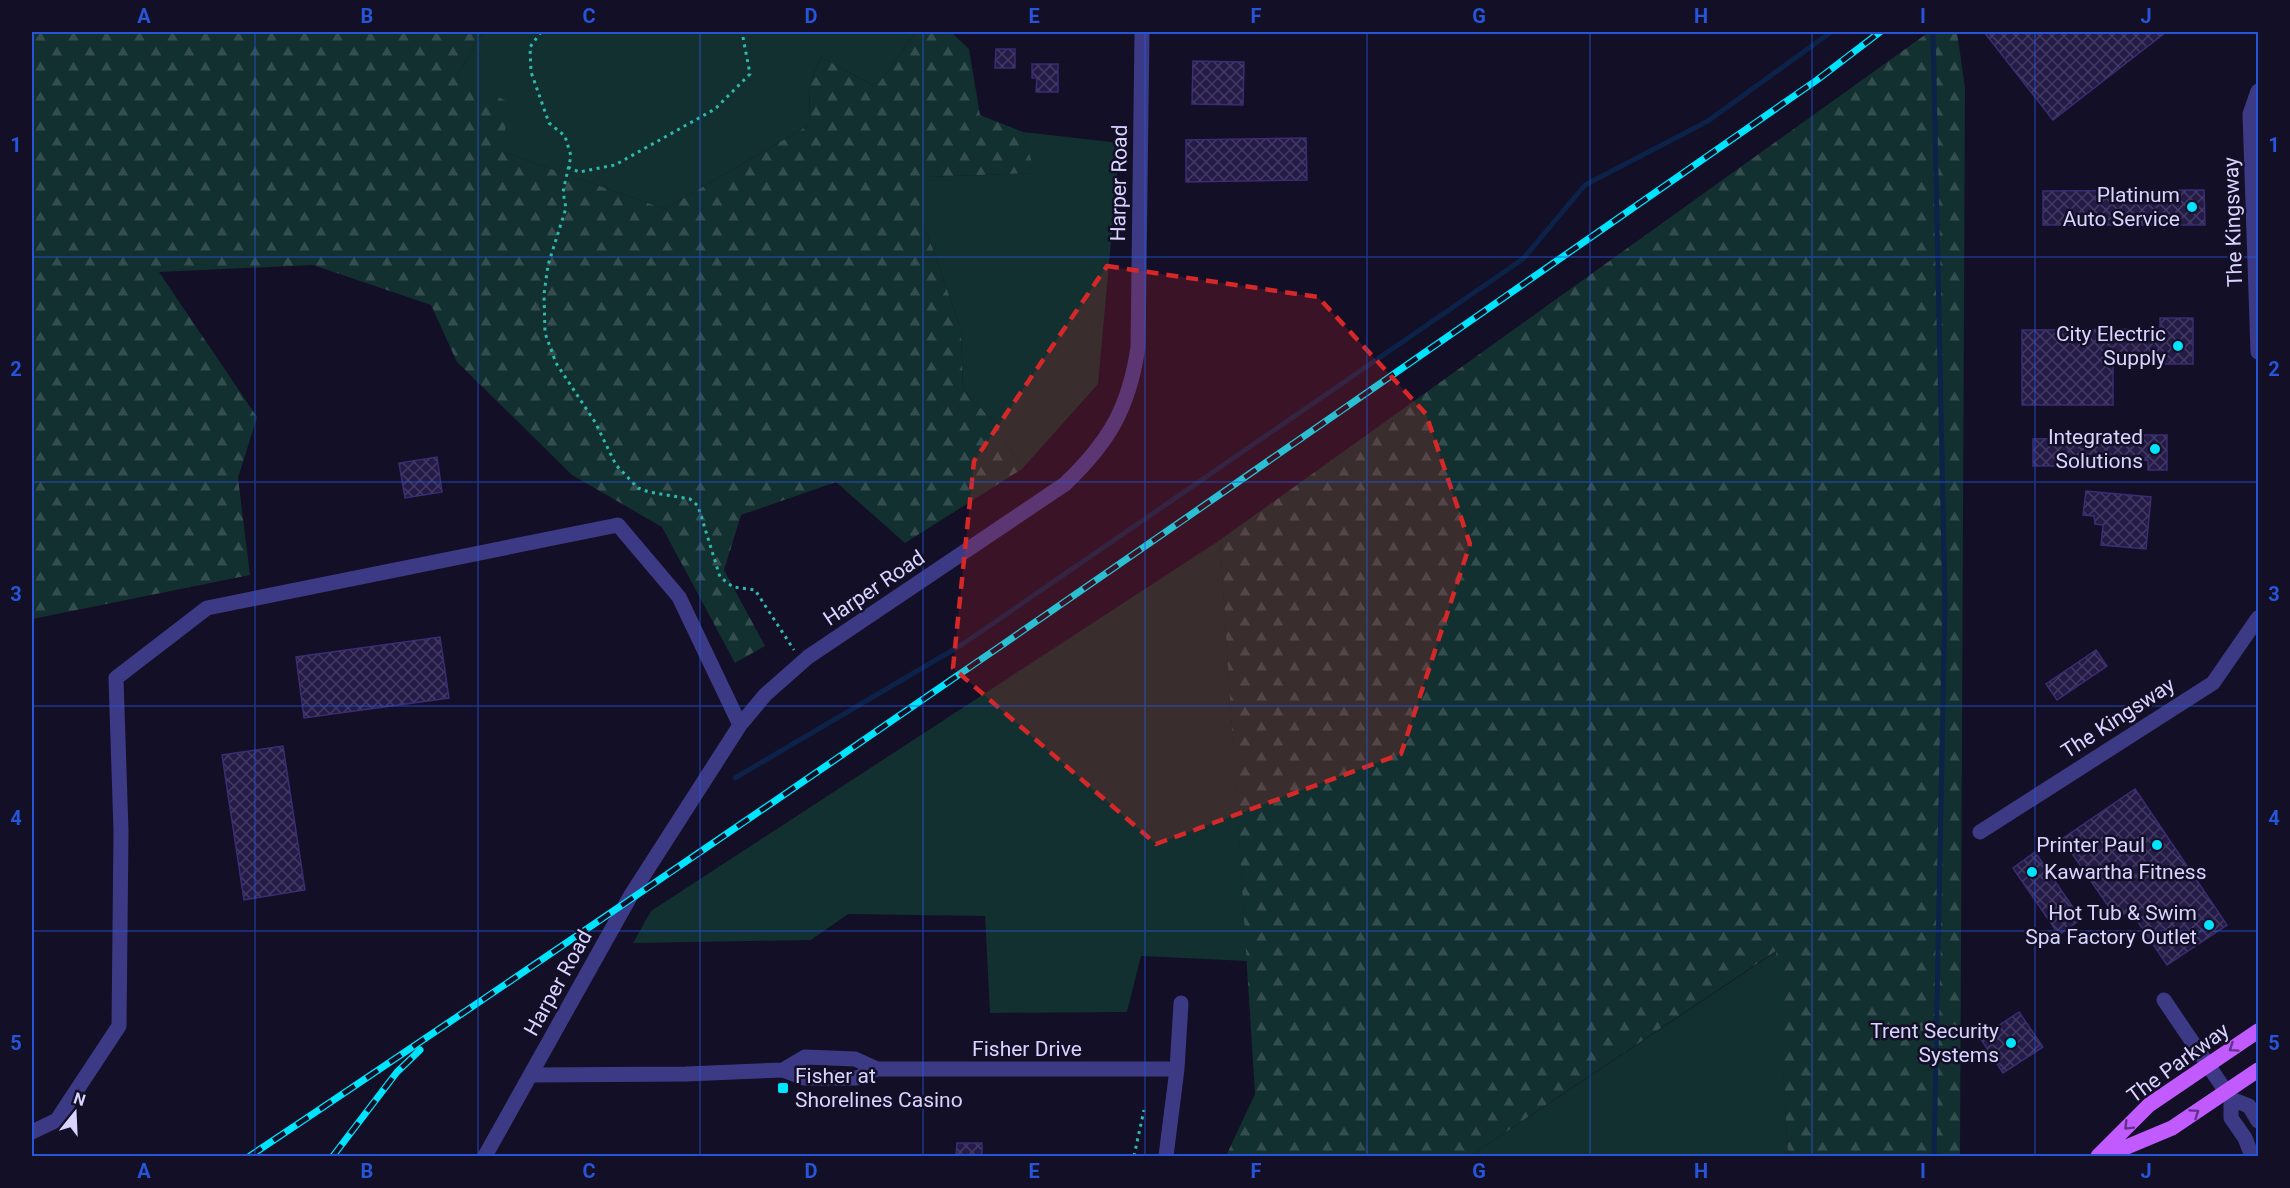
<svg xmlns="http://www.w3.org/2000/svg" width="2290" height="1188" viewBox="0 0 2290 1188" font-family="Roboto,sans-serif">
<defs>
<pattern id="forest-firs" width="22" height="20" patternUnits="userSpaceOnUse" patternTransform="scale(1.5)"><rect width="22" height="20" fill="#12302f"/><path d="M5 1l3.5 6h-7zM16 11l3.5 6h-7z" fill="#344d4e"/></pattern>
<pattern id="building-cross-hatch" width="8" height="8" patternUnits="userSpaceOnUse" patternTransform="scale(1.5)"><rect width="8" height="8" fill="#241b47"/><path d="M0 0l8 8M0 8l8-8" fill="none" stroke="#433b63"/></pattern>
</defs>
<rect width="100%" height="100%" fill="#130f26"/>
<path fill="#12302f" d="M 483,32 L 916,32 L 876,87 L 821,57 L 810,83 L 809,125 L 665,209 L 503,152 L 457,76 Z
M 1023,132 L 1120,143 L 1098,384 L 1022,469 L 995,422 L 963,390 L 961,329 L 926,230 L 926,177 L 1034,173 Z
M 1220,540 L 1247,961 L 1141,956 L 1127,1012 L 990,1013 L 985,916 L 848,914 L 811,940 L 633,943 L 651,911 Z
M 1777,951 L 1788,1156 L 1470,1156 Z"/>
<path fill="url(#forest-firs)" d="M 32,32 L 483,32 L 457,76 L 508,102 L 503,152 L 665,209 L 809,125 L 810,83 L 821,57 L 876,87 L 916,32 L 951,32 L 969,49 L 980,115 L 1023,132 L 1035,173 L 926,177 L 926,230 L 961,329 L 963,390 L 995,422 L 1022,469 L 905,543 L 836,482 L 741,515 L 724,570 L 765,646 L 735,663 L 662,527 L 572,475 L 457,362 L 431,305 L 313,265 L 159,272 L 257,417 L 238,478 L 250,575 L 32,619 Z
M 1929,32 L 1957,32 L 1965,88 L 1960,1156 L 1788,1156 L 1776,951 L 1470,1156 L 1226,1156 L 1255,1094 L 1220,540 Z"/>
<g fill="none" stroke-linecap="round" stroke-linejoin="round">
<path stroke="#0c2248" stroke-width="5" d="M 1933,32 L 1945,601 L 1934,1156
M 735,778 L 963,644 L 1523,259 L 1585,185 L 1708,121 L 1831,32"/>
</g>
<path fill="url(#building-cross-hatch)" stroke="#3b2d73" stroke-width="1.5" d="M 1984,32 L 2166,32 L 2053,120 Z
M 996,49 L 1015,49 L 1015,68 L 995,68 Z
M 1193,61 L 1244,62 L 1243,105 L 1192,104 Z
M 1032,64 L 1058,64 L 1058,92 L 1036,92 L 1037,78 L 1032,78 Z
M 1306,138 L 1307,180 L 1186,182 L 1186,140 Z
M 2204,190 L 2205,225 L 2043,225 L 2043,191 Z
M 2160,318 L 2193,318 L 2193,364 L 2113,364 L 2113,405 L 2022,405 L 2022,330 L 2160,329 Z
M 2082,435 L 2167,435 L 2167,470 L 2148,470 L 2148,460 L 2085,461 L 2085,466 L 2033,466 L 2033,439 L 2082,438 Z
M 437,457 L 442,492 L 405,498 L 399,463 Z
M 2086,491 L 2151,497 L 2146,549 L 2101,545 L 2103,525 L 2095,524 L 2094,516 L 2083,515 Z
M 440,637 L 449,698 L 304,718 L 296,657 Z
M 2096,650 L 2107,666 L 2057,700 L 2046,684 Z
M 283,746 L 305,890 L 244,900 L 222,755 Z
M 2135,789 L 2227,925 L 2167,965 L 2130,910 L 2117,919 L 2062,839 Z
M 2035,852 L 2081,919 L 2059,935 L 2013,868 Z
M 2019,1012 L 2043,1047 L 2003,1073 L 1980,1038 Z
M 957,1143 L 982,1143 L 982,1156 L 956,1156 Z"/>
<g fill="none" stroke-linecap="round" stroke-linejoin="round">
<path stroke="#2fb8b0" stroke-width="3" stroke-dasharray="3 4.5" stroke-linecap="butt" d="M 541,32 L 530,47 L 531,72 L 549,123 L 565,136 L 571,156 L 563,192 L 566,208 L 548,265 L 544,294 L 545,333 L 556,363 L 595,422 L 616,465 L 638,488 L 649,492 L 690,499 L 698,506 L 720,577 L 733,587 L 755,590 L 794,650
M 568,167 L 579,172 L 615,165 L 715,109 L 750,74 L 742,32
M 1134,1156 L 1144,1110"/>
<path stroke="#3d3a85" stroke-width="15" d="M 2258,91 L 2250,114 L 2258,352
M 1980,832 L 2213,683 L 2258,618
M 2164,1000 L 2231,1099 L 2231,1118 L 2245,1138 L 2252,1156
M 783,1070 L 805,1057 L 855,1059 L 877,1069 L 1177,1069
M 531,1075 L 686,1074 L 783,1070 L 804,1078 L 857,1078 L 877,1069
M 2231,1099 L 2249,1106 L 2258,1121
M 32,1132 L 57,1120 L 119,1026 L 121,831 L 116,678 L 207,608 L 618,525 L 679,597 L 740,725
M 485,1156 L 631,895 L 740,725 L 765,695 L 808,657 L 1065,484 C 1109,442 1129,408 1138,347 L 1142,32
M 1166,1156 L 1177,1069 L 1181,1003"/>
<path stroke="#c25bff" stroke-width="15" d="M 2098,1156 L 2149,1105 L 2258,1031
M 2105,1156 L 2172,1128 L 2258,1070"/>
<g stroke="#00e5ff" stroke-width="7">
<path id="rail" d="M 250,1156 C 777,804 1296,442 1817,80 L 1880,32
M 333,1156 L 397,1072 L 420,1050"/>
</g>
<use href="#rail" stroke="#130f26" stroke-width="4.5" stroke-dasharray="14" stroke-linecap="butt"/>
</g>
<defs><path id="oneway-chevron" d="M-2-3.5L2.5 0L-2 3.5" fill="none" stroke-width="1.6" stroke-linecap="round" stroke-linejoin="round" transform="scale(1.5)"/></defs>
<g stroke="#623188">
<use href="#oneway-chevron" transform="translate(2233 1048) rotate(146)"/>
<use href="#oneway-chevron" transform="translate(2195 1113) rotate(-34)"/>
<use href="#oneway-chevron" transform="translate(2128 1126) rotate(135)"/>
</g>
<path fill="#d62828" fill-opacity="0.2" stroke="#d62828" stroke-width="4.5" stroke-dasharray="12 8" stroke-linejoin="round" d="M 1107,266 L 1318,297 L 1426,414 L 1470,544 L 1401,754 L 1156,844 L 953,668 L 974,461 Z"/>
<path fill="none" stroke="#2655da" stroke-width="1.5" stroke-opacity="0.55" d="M 255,32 L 255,1156M 478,32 L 478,1156M 700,32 L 700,1156M 923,32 L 923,1156M 1145,32 L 1145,1156M 1367,32 L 1367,1156M 1590,32 L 1590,1156M 1812,32 L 1812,1156M 2035,32 L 2035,1156M 32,257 L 2258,257M 32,482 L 2258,482M 32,706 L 2258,706M 32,931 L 2258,931"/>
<g fill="#00e5ff" stroke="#130f26" stroke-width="2">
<circle cx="2192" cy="207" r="6"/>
<circle cx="2178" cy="346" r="6"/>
<circle cx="2155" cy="449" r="6"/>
<circle cx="2157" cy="845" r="6"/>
<circle cx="2032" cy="872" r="6"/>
<circle cx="2209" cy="925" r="6"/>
<circle cx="2011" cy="1043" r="6"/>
<rect x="777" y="1082" width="12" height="12" rx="3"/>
</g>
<g text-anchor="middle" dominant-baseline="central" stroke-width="5" stroke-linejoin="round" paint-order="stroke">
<g font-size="21" fill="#d9d4ff" stroke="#130f26">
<text transform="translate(1119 183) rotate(-89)">Harper Road</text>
<text transform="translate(2233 222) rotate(-92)">The Kingsway</text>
<text transform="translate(874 588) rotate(-34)">Harper Road</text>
<text transform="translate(2118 718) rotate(-33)">The Kingsway</text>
<text transform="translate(558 983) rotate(-61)">Harper Road</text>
<text x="1027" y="1049">Fisher Drive</text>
<text transform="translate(2178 1063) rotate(-36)">The Parkway</text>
</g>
<g font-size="21" fill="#d9d4ff" stroke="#130f26" text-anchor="end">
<text x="2180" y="195">Platinum<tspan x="2180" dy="24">Auto Service</tspan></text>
<text x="2166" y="334">City Electric<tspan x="2166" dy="24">Supply</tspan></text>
<text x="2143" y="437">Integrated<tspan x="2143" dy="24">Solutions</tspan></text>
<text x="2145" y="845">Printer Paul</text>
<text x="2044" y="872" text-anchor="start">Kawartha Fitness</text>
<text x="2197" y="913">Hot Tub &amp; Swim<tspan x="2197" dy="24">Spa Factory Outlet</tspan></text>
<text x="1999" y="1031">Trent Security<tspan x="1999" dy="24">Systems</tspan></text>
<text x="795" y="1076" text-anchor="start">Fisher at<tspan x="795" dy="24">Shorelines Casino</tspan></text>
</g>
</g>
<rect width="2290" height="1188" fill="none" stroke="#130f26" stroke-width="66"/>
<g transform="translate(75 1113) rotate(18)" stroke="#130f26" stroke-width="4.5" paint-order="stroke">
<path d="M0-4.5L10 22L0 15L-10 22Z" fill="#d9d4ff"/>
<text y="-9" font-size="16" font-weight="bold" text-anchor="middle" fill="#d9d4ff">N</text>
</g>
<rect x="33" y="33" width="2224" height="1122" fill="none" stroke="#2655da" stroke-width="2"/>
<g font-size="20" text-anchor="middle" font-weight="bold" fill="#2655da">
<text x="144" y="23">A</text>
<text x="367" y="23">B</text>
<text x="589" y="23">C</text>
<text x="811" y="23">D</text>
<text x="1034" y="23">E</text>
<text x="1256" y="23">F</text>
<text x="1479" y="23">G</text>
<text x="1701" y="23">H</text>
<text x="1923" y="23">I</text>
<text x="2146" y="23">J</text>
<text x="16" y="152">1</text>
<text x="2274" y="152">1</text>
<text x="16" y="376">2</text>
<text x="2274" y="376">2</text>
<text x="16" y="601">3</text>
<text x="2274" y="601">3</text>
<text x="16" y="825">4</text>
<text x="2274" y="825">4</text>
<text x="16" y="1050">5</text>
<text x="2274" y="1050">5</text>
<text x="144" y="1178">A</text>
<text x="367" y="1178">B</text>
<text x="589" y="1178">C</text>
<text x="811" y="1178">D</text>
<text x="1034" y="1178">E</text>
<text x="1256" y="1178">F</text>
<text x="1479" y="1178">G</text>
<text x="1701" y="1178">H</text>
<text x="1923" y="1178">I</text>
<text x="2146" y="1178">J</text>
</g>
</svg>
